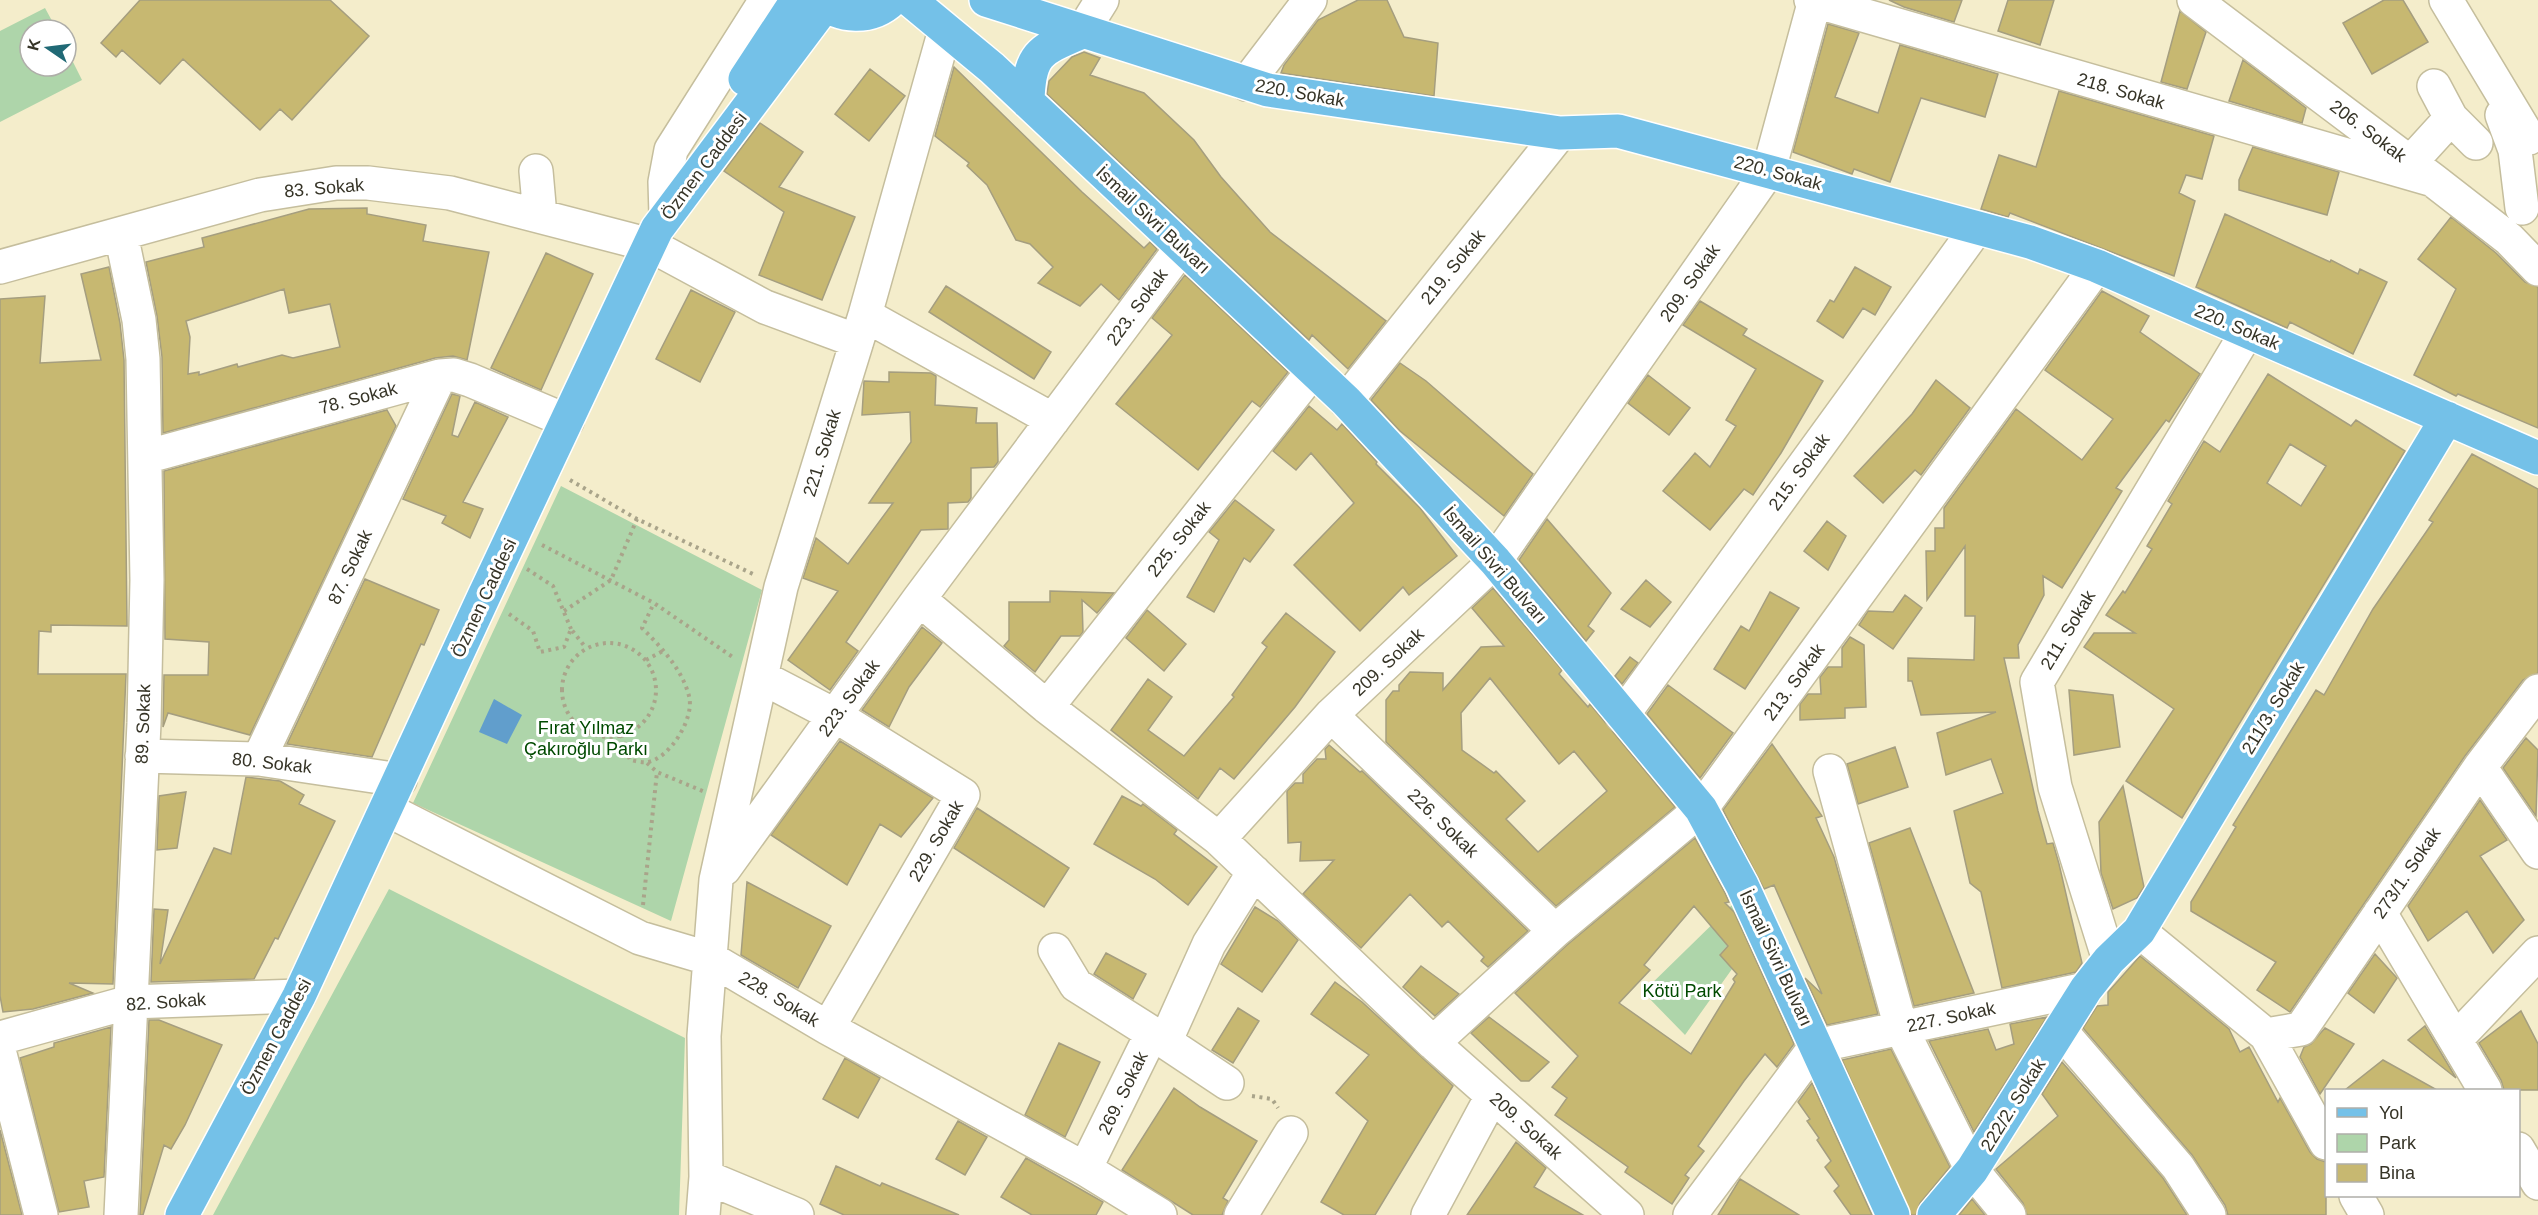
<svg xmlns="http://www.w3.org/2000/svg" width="2538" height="1215" viewBox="0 0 2538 1215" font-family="Helvetica,sans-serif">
<rect width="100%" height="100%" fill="#f4edcb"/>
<path fill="#aed5aa" d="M 45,8 L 57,30 L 30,30 L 30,66 L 66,66 L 66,48 L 82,80 L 0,122 L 0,31 Z
M 561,486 L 762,590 L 671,921 L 413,803 Z
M 389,889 L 685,1038 L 679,1215 L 213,1215 Z
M 1732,905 L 1747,924 L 1720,954 L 1732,969 L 1685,1035 L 1643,992 Z"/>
<path fill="#619ecc" d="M 494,699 L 522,715 L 507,744 L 479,732 Z"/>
<path fill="#c7b871" stroke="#a59e7f" stroke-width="1.5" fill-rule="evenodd" d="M 140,0 L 330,0 L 369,36 L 292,120 L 280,109 L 260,130 L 183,59 L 160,84 L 122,50 L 116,57 L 101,43 Z
M 1358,0 L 1387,0 L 1404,37 L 1438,43 L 1434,96 L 1281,73 L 1284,65 L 1318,20 Z
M 1889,0 L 1962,0 L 1954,22 L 1904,7 Z
M 2008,0 L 2054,0 L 2040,45 L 1998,31 Z
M 2384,0 L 2403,0 L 2428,42 L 2372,74 L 2343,23 Z
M 2180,11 L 2206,32 L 2187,89 L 2161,82 Z
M 1828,24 L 1859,33 L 1835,97 L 1878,113 L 1900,45 L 1998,74 L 1985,117 L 1921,98 L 1890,182 L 1854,169 L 1852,174 L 1793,152 Z
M 1084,52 L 1100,58 L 1090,75 L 1144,93 L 1194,140 L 1221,177 L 1270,232 L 1386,321 L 1348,369 L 1312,335 L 1309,340 L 1047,94 L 1049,81 L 1072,57 Z
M 2243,60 L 2306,108 L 2302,123 L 2229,101 Z
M 954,67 L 1082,192 L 1144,248 L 1150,242 L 1157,249 L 1119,300 L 1101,284 L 1080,306 L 1038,283 L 1053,267 L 1030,244 L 1016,240 L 987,185 L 967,166 L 969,163 L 935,136 Z
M 870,69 L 905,96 L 869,141 L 835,114 Z
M 2059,91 L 2214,136 L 2202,179 L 2186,175 L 2179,193 L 2195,201 L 2174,276 L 2010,213 L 2008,217 L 1981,209 L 1999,155 L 2036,167 Z
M 760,123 L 803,152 L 779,187 L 855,217 L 822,300 L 759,275 L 784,212 L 724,171 Z
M 2253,147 L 2339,172 L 2327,215 L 2239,190 L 2239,180 Z
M 367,208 L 367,214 L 426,225 L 423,241 L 489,252 L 467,360 L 453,356 L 435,358 L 163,433 L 162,357 L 157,316 L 146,262 L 204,247 L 202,238 L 309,209 ZM 284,289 L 289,313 L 330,304 L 340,347 L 293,358 L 282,355 L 238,367 L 237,364 L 199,375 L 199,372 L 188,374 L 190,337 L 186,321 Z
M 2225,214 L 2330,262 L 2331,260 L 2358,274 L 2360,269 L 2387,282 L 2353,354 L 2290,322 L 2287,328 L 2196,287 Z
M 2451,217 L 2496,253 L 2525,282 L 2538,287 L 2538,428 L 2458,394 L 2456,396 L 2414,375 L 2456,289 L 2418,259 Z
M 546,253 L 593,274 L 541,390 L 491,368 Z
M 109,267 L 120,323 L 124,360 L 127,626 L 51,625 L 51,632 L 39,631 L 38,674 L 126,674 L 113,984 L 69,983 L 93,993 L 33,1009 L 3,1012 L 0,996 L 0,299 L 45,296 L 40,363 L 101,360 L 81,274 Z
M 1855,267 L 1891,287 L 1875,315 L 1863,308 L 1843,338 L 1817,321 L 1830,300 L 1834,302 Z
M 1185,275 L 1288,372 L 1260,407 L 1252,401 L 1198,470 L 1116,404 L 1172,335 L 1152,318 Z
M 946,286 L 1051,352 L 1034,379 L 929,312 Z
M 691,290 L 735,312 L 700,382 L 656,359 Z
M 2102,291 L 2149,316 L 2140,332 L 2200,374 L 2169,422 L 2166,420 L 2116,488 L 2122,491 L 2062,588 L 2043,576 L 2044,595 L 2018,645 L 2019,658 L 2004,658 L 2038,811 L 2047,844 L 2053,843 L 2059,864 L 2082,963 L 2076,972 L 2002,988 L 1981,892 L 1970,883 L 1954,811 L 2003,793 L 1991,759 L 1946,775 L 1937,733 L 1996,712 L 1921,715 L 1912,681 L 1908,681 L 1908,658 L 1974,660 L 1975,616 L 1965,616 L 1965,546 L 1927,600 L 1926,551 L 1935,551 L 1935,528 L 1944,528 L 1944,508 L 2016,409 L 2082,460 L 2113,419 L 2045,370 Z
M 1700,301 L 1747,329 L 1743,335 L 1823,381 L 1781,453 L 1753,495 L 1744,489 L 1710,530 L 1663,491 L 1695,453 L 1710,467 L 1736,426 L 1726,420 L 1756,369 L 1683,325 Z
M 1400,363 L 1426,381 L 1533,474 L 1504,516 L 1400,431 L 1371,400 Z
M 889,372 L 931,373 L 936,376 L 935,405 L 977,408 L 976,423 L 997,423 L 998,462 L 994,467 L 971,468 L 971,498 L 968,502 L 948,503 L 948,529 L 921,530 L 846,642 L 858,651 L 830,690 L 788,660 L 838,591 L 803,578 L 816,538 L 848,564 L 893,503 L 869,503 L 911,442 L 910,412 L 862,415 L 864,381 L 889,382 Z
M 2268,374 L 2351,426 L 2356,420 L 2405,451 L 2182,818 L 2126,781 L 2174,709 L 2084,647 L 2094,633 L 2135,633 L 2106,615 L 2123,591 L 2125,593 L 2152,549 L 2147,546 L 2172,504 L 2168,501 L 2204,441 L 2220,452 ZM 2290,444 L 2326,466 L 2301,506 L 2267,483 Z
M 1648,375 L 1690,408 L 1669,435 L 1628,403 Z
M 1936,380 L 1970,408 L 1921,475 L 1915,470 L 1883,503 L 1854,476 L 1912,414 Z
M 452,394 L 460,396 L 452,435 L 458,437 L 475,402 L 508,417 L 463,502 L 483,509 L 470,538 L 442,523 L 446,516 L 403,499 Z
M 1309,406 L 1337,430 L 1342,424 L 1377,462 L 1376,464 L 1420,508 L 1457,556 L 1409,595 L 1403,587 L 1360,631 L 1294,565 L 1354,503 L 1311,453 L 1296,470 L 1273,451 Z
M 387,410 L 396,426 L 250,735 L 168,713 L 163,727 L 164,675 L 208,675 L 209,642 L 165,639 L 164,471 Z
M 2472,454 L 2538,489 L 2538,673 L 2523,680 L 2465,756 L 2290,1012 L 2257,990 L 2276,962 L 2191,911 L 2191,902 L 2236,827 L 2233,825 L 2316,690 L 2324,695 L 2373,609 L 2433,522 L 2429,520 Z
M 1235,500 L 1274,530 L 1250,562 L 1244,558 L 1214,612 L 1187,597 L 1219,540 L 1209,532 Z
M 1547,519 L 1611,593 L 1588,626 L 1594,631 L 1586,641 L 1519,560 Z
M 1827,521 L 1846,536 L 1828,570 L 1804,551 Z
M 365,579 L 439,610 L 424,645 L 421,644 L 372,757 L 287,744 Z
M 1646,580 L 1671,602 L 1650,627 L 1621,609 Z
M 1493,588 L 1562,670 L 1559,674 L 1588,707 L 1590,704 L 1675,807 L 1556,906 L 1386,742 L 1386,700 L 1393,691 L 1399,691 L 1399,685 L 1410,672 L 1443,673 L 1443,690 L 1481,647 L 1504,646 L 1472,608 ZM 1490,678 L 1559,764 L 1574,751 L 1607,791 L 1538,852 L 1506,819 L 1525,801 L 1496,771 L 1494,773 L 1462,750 L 1461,713 Z
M 1050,591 L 1114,593 L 1097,613 L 1082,600 L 1083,632 L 1080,636 L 1061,636 L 1035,672 L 1004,646 L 1009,640 L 1009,602 L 1050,602 Z
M 1770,592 L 1799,608 L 1745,689 L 1714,669 L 1741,626 L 1749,631 Z
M 1905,595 L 1922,608 L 1893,649 L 1859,625 L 1868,611 L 1893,612 Z
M 1147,610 L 1186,644 L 1164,671 L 1126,638 Z
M 1286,613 L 1335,652 L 1295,707 L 1234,779 L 1220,768 L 1198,799 L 1111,730 L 1148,679 L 1172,697 L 1148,730 L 1184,756 L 1234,697 L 1232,695 L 1267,647 L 1262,643 Z
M 922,627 L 942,643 L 909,687 L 889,727 L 862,710 Z
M 1850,637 L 1864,645 L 1866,707 L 1845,708 L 1845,718 L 1800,720 L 1800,704 L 1808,694 L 1821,694 L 1820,677 L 1828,667 L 1842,667 L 1842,648 Z
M 1630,657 L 1638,663 L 1622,684 L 1615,676 Z
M 1668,685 L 1733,733 L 1700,778 L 1647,714 Z
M 2069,690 L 2113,695 L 2120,747 L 2074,755 Z
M 2526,738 L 2538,750 L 2536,816 L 2503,768 Z
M 840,741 L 933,798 L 901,837 L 880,824 L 847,885 L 771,835 Z
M 1772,744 L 1822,816 L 1816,818 L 1834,857 L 1878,1014 L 1827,1025 L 1805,978 L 1822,994 L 1774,885 L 1764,889 L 1723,810 Z
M 1329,745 L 1360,772 L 1362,771 L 1528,931 L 1488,967 L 1481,961 L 1484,957 L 1448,921 L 1442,927 L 1410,894 L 1361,948 L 1303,894 L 1334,860 L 1300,861 L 1301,842 L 1288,843 L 1287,791 L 1295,783 L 1303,783 L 1303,774 L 1317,759 L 1326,759 L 1325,749 Z
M 1895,747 L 1908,787 L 1858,804 L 1847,764 Z
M 246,777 L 280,781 L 304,795 L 299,804 L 335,821 L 278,939 L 275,938 L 254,979 L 151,982 L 154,909 L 168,910 L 160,964 L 214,848 L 231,854 Z
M 2123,786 L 2144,887 L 2137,898 L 2113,909 L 2101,873 L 2099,822 Z
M 186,792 L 177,848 L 157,850 L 159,796 Z
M 1122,796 L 1141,806 L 1143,804 L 1177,830 L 1174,834 L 1217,867 L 1188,905 L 1155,879 L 1094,844 Z
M 2480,800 L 2507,840 L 2480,856 L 2524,920 L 2493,953 L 2467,911 L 2428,941 L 2408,906 Z
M 977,808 L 1069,868 L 1044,907 L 954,848 Z
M 1910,828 L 1974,993 L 1914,1006 L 1869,843 Z
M 1695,838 L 1725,893 L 1729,902 L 1725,903 L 1734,912 L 1794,1044 L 1777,1067 L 1765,1054 L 1744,1081 L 1698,1146 L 1704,1151 L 1685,1175 L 1689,1178 L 1672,1204 L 1625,1172 L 1628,1167 L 1555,1115 L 1567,1098 L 1552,1087 L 1578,1056 L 1515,993 L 1567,945 ZM 1694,906 L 1728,946 L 1720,955 L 1737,974 L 1733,979 L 1735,982 L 1691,1054 L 1619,1003 L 1650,970 L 1644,965 Z
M 747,882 L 831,926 L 798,988 L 741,955 Z
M 1255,907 L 1278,921 L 1298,940 L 1262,992 L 1221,964 Z
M 1106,953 L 1146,974 L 1133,999 L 1094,974 Z
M 2375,954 L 2397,978 L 2374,1013 L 2348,993 Z
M 2140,956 L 2229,1029 L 2240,1052 L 2249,1047 L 2278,1102 L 2280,1098 L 2310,1152 L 2317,1159 L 2326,1162 L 2326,1215 L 2228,1215 L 2225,1205 L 2192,1155 L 2083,1028 L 2097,1006 L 2108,1005 L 2108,992 Z
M 1421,966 L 1459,994 L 1435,1016 L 1403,987 Z
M 1335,982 L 1362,1002 L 1453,1086 L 1375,1215 L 1344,1215 L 1321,1202 L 1368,1121 L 1336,1093 L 1369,1055 L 1311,1014 Z
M 1238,1008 L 1259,1021 L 1233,1063 L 1212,1050 Z
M 2521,1011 L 2538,1044 L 2538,1090 L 2504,1090 L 2501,1080 L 2479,1043 Z
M 1489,1017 L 1549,1062 L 1529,1081 L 1521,1081 L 1471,1033 Z
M 2047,1017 L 1974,1132 L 1929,1041 L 1988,1029 L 1996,1050 L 2014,1044 L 2010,1024 Z
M 149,1020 L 159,1020 L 222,1045 L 185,1125 L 171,1149 L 164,1145 L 143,1215 L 140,1215 Z
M 2425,1026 L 2456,1078 L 2408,1040 Z
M 111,1027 L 104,1177 L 84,1181 L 89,1207 L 59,1212 L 20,1058 L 54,1047 L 54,1043 Z
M 2325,1028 L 2354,1044 L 2320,1094 L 2300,1057 L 2304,1047 L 2311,1044 Z
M 1059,1043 L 1100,1062 L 1065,1137 L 1025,1115 Z
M 1891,1049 L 1950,1167 L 1920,1203 L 1916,1215 L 1911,1215 L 1842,1060 Z
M 845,1058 L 880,1078 L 858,1118 L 823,1099 Z
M 2383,1060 L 2437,1090 L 2345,1090 Z
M 2062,1062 L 2163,1178 L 2187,1215 L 2027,1215 L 2023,1203 L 1996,1169 L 2058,1116 L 2042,1094 Z
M 1812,1083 L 1872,1215 L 1851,1215 L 1834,1191 L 1839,1186 L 1825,1167 L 1831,1161 L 1817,1140 L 1819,1138 L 1807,1121 L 1810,1119 L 1798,1102 Z
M 1174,1088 L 1200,1107 L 1257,1141 L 1223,1198 L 1228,1201 L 1222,1215 L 1193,1215 L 1122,1170 Z
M 958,1121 L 987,1137 L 965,1175 L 936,1159 Z
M 0,1130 L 22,1215 L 0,1215 Z
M 1516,1142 L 1546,1168 L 1534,1187 L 1583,1215 L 1467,1215 Z
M 1026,1158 L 1103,1202 L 1096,1215 L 1032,1215 L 1001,1197 Z
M 836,1166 L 880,1186 L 882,1183 L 959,1215 L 844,1215 L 820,1204 Z
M 1740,1179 L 1799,1215 L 1718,1215 Z
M 1972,1199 L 1985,1215 L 1959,1215 Z"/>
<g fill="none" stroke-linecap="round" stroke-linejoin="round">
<g stroke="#c5be9d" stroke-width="36">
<path id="minor" d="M 1811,0 L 2433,180
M 2194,0 L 2433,180 L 2509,239 L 2538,269
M 2446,0 L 2529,138
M 1082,32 L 1102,0
M 1246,84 L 1310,0
M 2434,86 L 2451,118 L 2476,143
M 2502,115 L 2515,150 L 2522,208
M 2410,163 L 2451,118
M 536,171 L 540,216
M 666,215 L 665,182 L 671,150 L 766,0
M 121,234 L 139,320 L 143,359 L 147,580 L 144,723 L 121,1215
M 0,267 L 260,195 L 336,183 L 368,183 L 450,193 L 650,245 L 765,307 L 857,341
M 865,315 L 1053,420
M 1346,401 L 1560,133
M 145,457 L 440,376 L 454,375 L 470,380 L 567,421
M 919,599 L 1047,707 L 1219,839 L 1433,1043 L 1627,1215
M 761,677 L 836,716 L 963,795 L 828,1028
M 1047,707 L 1312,372
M 1331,715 L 1555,931
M 1622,716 L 1976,229
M 142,756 L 259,759 L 400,780
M 259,759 L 440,376
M 2480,767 L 2538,852
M 1830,771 L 1901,1028 L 1972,1170 L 2009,1215
M 386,809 L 640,938 L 711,959 L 828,1028 L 1085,1169 L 1160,1215
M 1219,839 L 1331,715 L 1495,561 L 1769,170 L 1815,0
M 724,869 L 919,599 L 1182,247
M 2380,913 L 2485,1090
M 2139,931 L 2266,1035 L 2301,1029 L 2480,767 L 2538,691
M 1055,950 L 1076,985 L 1152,1033
M 2109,960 L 2055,787 L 2037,682 L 2247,332
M 2060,1030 L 2178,1167 L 2209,1215
M 2266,1035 L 2326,1143
M 0,1038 L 130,1002 L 299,996
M 2456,1039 L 2538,953
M 1165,1042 L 1209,944 L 1254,872
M 1433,1043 L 1555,931 L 1701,809 L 2097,266
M 0,1054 L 41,1215
M 2518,1149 L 2538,1183
M 1085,1169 L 1152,1033 L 1227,1083
M 706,1177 L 797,1215
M 2356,1196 L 2367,1215
M 703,1215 L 706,1177 L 704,1036 L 716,880 L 781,587 L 865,315 L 945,30
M 1241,1215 L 1291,1133
M 1428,1215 L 1492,1096
M 1690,1215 L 1816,1046 L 2086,989"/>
</g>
<g stroke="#fff" stroke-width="36">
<path id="major" d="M 819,0 C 840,18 871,20 892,0
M 910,0 L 992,68 L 1346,401 L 1495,561 L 1701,809 L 1742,885 L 1893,1215
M 986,0 L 1268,90 L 1560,133 L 1618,131 L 2030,242 L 2097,266 L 2538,458
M 745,79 L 797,0
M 1028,102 C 1029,53 1040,50 1082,32
M 182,1215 L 299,996 L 484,596 L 657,229 L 825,5
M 1934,1215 L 1972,1170 L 2086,989 L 2109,960 L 2139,931 L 2447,418"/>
</g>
<path stroke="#a9a48a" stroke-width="4" stroke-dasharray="3 4.5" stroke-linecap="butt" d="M 570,480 L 637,519 L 753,574
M 542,545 L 654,603 L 734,658
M 527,569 L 553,586 L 571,629
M 564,611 L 611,580 L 637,519
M 509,614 L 533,631 L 540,652 L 564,647 L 571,629 L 586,648
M562 690a47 47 0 1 1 94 0a47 47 0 1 1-94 0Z
M 646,660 L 663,651
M 621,735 L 630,760 C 635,761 643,763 648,762 C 670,758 695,718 689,696 C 682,669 661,647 642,628 L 654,603
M 647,763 L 657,772 L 705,792
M 643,905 L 657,772
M 1252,1096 L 1272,1099 L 1278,1108"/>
<use href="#minor" stroke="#fff" stroke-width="33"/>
<use href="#major" stroke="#74c1e8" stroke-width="33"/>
</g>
<g text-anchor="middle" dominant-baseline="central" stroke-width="6" stroke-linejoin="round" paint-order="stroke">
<g font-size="18" fill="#363427" stroke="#fff">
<text transform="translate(2121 91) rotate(16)">218. Sokak</text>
<text transform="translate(1300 93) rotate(10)">220. Sokak</text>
<text transform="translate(2368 131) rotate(37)">206. Sokak</text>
<text transform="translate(704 166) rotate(-53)">Özmen Caddesi</text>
<text transform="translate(1778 173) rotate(15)">220. Sokak</text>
<text transform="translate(324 188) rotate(-5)">83. Sokak</text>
<text transform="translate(1153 220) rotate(43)">İsmail Sivri Bulvarı</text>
<text transform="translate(1453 267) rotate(-51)">219. Sokak</text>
<text transform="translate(1690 283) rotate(-55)">209. Sokak</text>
<text transform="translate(1137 307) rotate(-54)">223. Sokak</text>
<text transform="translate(2237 327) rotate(23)">220. Sokak</text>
<text transform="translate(358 398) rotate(-15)">78. Sokak</text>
<text transform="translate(822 453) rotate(-73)">221. Sokak</text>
<text transform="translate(1799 472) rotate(-54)">215. Sokak</text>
<text transform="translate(1179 539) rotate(-52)">225. Sokak</text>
<text transform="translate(1495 565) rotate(49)">İsmail Sivri Bulvarı</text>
<text transform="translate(350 567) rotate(-65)">87. Sokak</text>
<text transform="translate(484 598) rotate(-65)">Özmen Caddesi</text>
<text transform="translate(2068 630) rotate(-59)">211. Sokak</text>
<text transform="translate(1388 662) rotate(-43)">209. Sokak</text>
<text transform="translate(1794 682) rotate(-54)">213. Sokak</text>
<text transform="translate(849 698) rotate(-54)">223. Sokak</text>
<text transform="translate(2273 708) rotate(-59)">211/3. Sokak</text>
<text transform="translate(143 724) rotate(-88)">89. Sokak</text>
<text transform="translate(272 763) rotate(6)">80. Sokak</text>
<text transform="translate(1443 823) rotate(44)">226. Sokak</text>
<text transform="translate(936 841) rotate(-60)">229. Sokak</text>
<text transform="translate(2407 873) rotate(-56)">273/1. Sokak</text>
<text transform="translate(1776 958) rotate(65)">İsmail Sivri Bulvarı</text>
<text transform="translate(779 999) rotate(31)">228. Sokak</text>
<text transform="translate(166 1002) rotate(-4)">82. Sokak</text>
<text transform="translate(1951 1017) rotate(-12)">227. Sokak</text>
<text transform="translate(276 1037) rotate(-62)">Özmen Caddesi</text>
<text transform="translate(1123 1093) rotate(-64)">269. Sokak</text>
<text transform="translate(2013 1105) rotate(-58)">222/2. Sokak</text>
<text transform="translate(1526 1126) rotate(42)">209. Sokak</text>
</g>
<g font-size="18" fill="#004a00" stroke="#fff">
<text x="586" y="728">Fırat Yılmaz<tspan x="586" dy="21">Çakıroğlu Parkı</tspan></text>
<text x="1682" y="991">Kötü Park</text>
</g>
</g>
<rect x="2325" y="1089" width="195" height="108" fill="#ffffff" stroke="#afaea9" stroke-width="1.5"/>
<rect x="2337" y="1108" width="30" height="9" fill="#74c1e8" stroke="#afaea9" stroke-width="1.5"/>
<text x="2379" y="1119" font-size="18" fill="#363427">Yol</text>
<rect x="2337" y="1134" width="30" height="18" fill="#aed5aa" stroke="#afaea9" stroke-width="1.5"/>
<text x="2379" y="1149" font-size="18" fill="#363427">Park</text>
<rect x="2337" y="1164" width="30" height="18" fill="#c7b871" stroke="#afaea9" stroke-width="1.5"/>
<text x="2379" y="1179" font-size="18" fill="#363427">Bina</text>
<g transform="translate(48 48) rotate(284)"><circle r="28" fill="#ffffff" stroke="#afaea9" stroke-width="1.5"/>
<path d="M0-4.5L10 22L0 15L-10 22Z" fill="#206975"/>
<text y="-9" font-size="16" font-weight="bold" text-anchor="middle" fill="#363427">K</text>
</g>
</svg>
